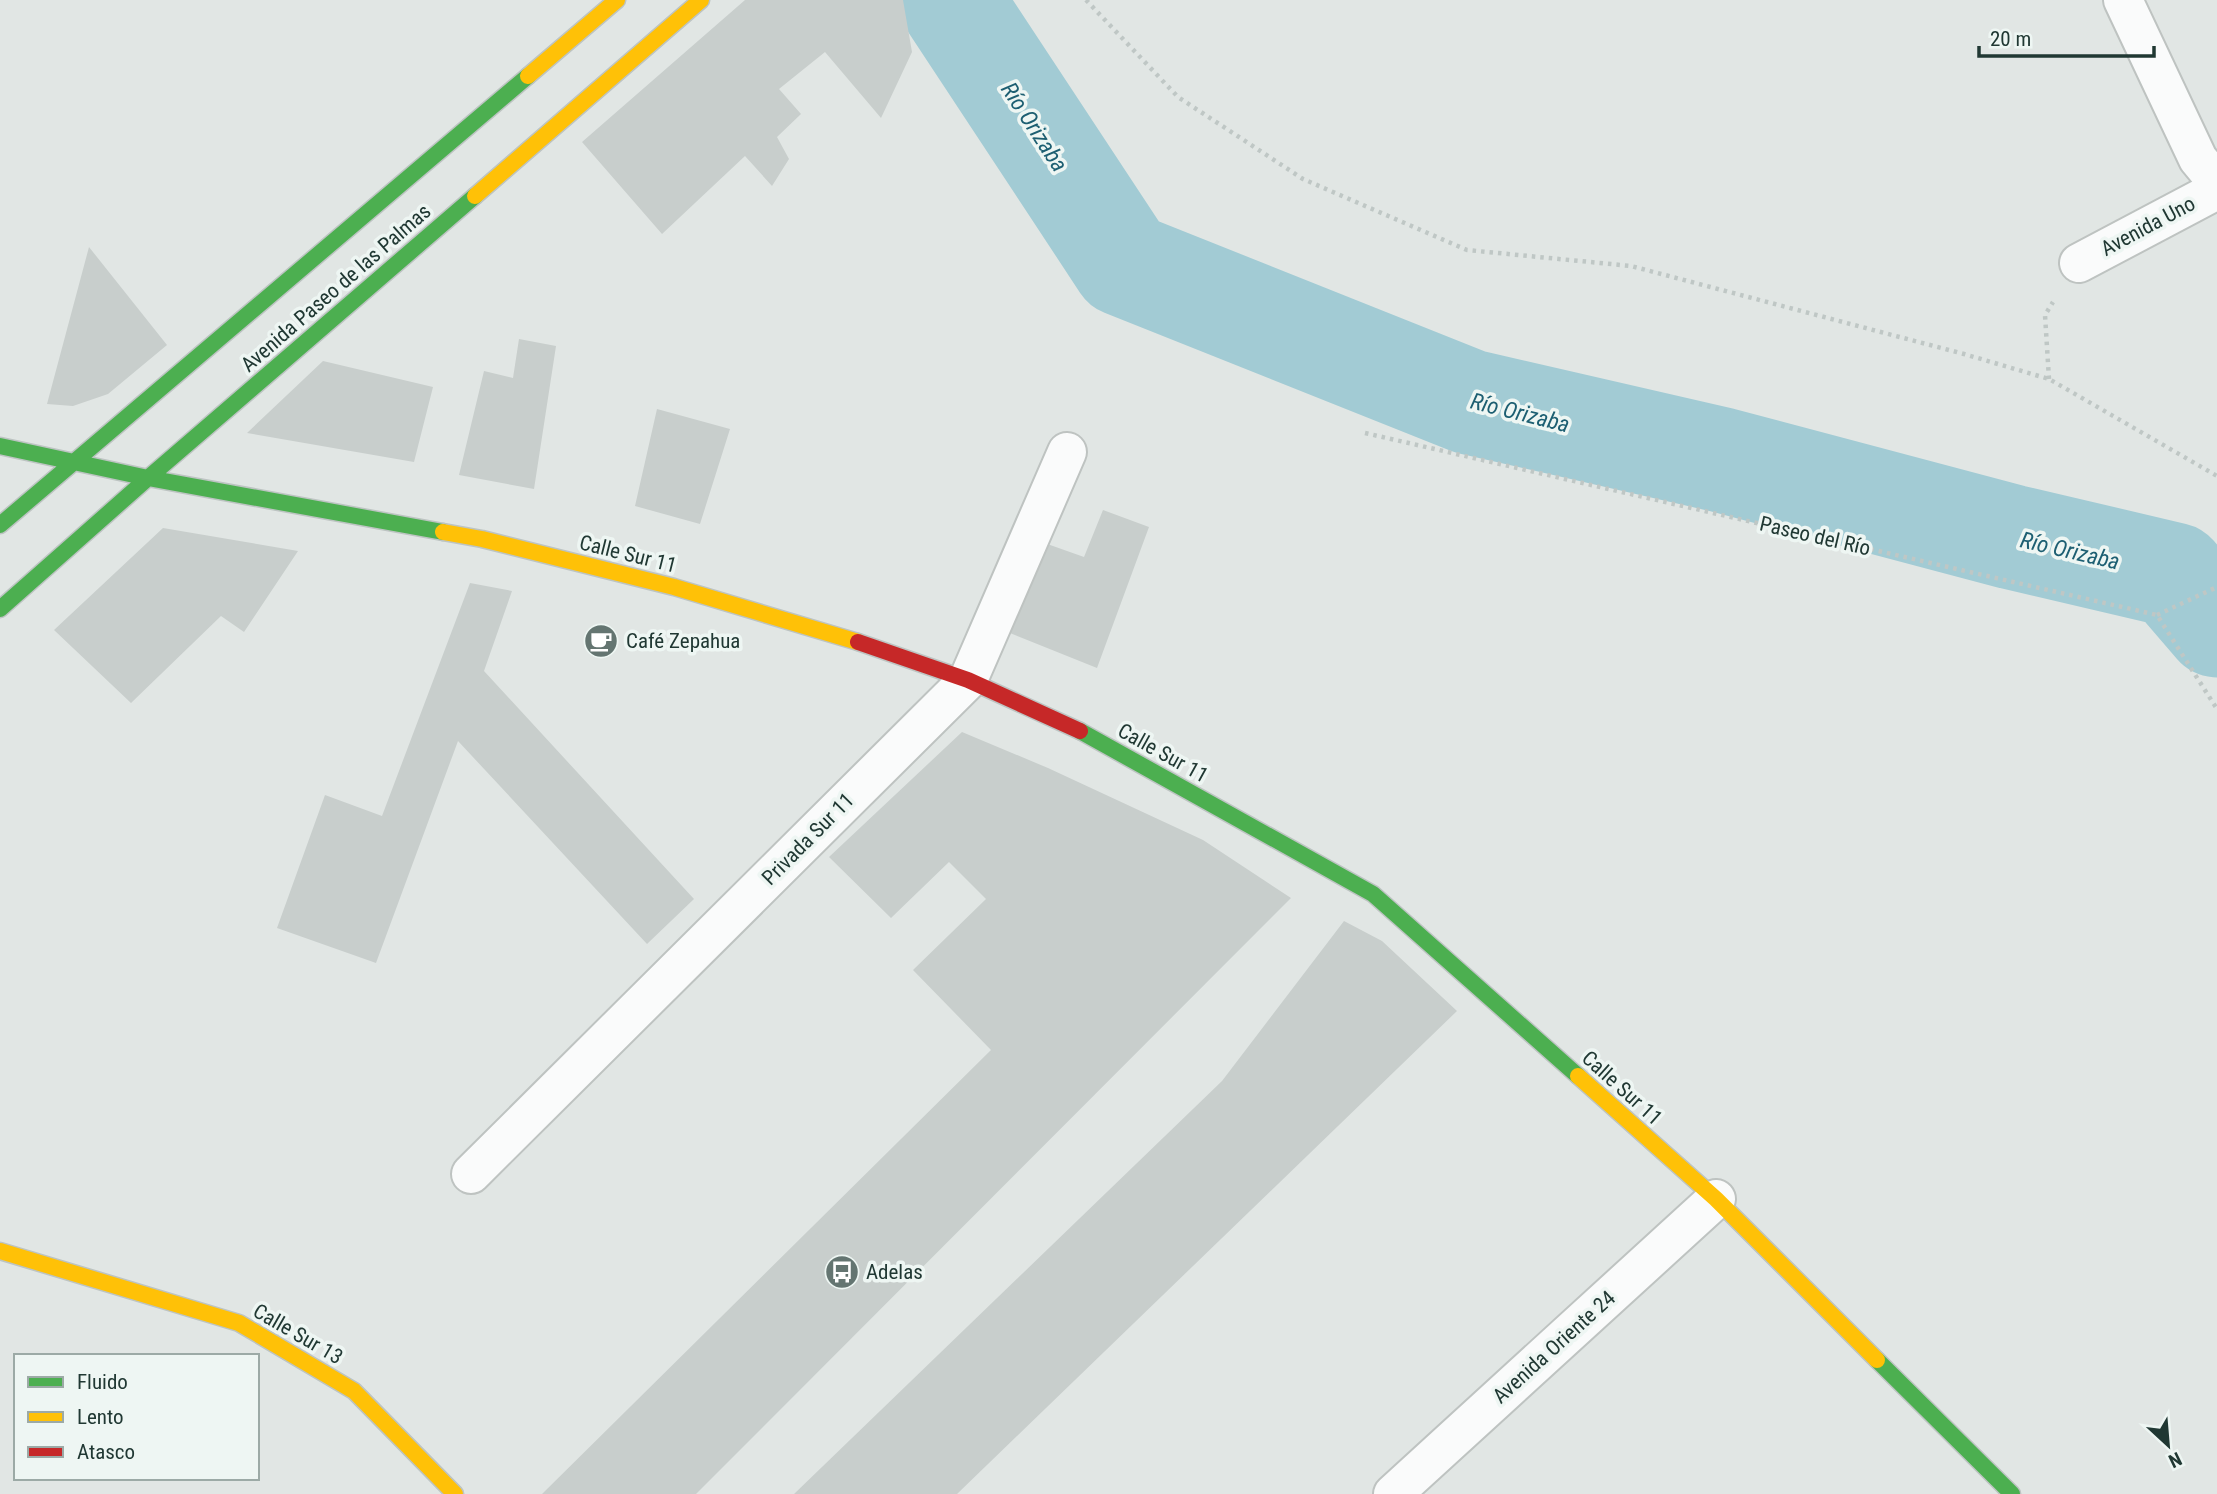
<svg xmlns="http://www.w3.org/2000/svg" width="2217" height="1494" viewBox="0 0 2217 1494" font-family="'Roboto Condensed',sans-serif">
<rect width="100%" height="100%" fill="#e1e6e4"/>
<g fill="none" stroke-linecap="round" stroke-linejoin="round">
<path stroke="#a2cbd4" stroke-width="105" d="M 950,0 L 1124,264 L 1470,402 L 1722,460 L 2012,537 L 2174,575 L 2217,625"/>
</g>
<path fill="#c8cecc" d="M 745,0 L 903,0 L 912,52 L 881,118 L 825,52 L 779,89 L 801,114 L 777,137 L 789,159 L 772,186 L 745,156 L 662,234 L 582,142 Z
M 89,247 L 167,345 L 108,394 L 73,406 L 47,404 Z
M 519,339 L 556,346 L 534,489 L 459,475 L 484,371 L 513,378 Z
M 323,361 L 433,387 L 414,462 L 247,433 Z
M 657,409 L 730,429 L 700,524 L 635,506 Z
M 1103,510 L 1149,527 L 1097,668 L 1000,629 L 1036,540 L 1084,557 Z
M 163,528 L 298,551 L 244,632 L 221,616 L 131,703 L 54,630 Z
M 470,583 L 512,591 L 484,671 L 694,899 L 647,944 L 458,741 L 376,963 L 277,928 L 325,795 L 382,816 Z
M 962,732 L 1048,768 L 1203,840 L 1291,898 L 696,1494 L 542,1494 L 991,1050 L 913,970 L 986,899 L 949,862 L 891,918 L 829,857 Z
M 1344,921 L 1382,941 L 1457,1011 L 957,1494 L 794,1494 L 1222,1081 Z"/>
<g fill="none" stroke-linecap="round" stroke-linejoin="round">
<g stroke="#bec3c1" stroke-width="42">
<path id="street" d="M 2123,0 L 2198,159 L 2217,182
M 2079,263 L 2217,190
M 471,1174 L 968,680 L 1067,452
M 1393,1494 L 1716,1199"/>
</g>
<g stroke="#bdc4c2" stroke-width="19">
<path id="fast" d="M 0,446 L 148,478 L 443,532
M 0,525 L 528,76
M 0,609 L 148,478 L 475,196
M 1080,731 L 1373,894 L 1578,1076
M 1877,1360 L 2012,1494"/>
</g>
<g stroke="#bdc4c2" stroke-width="19">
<path id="slow" d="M 528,76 L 617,0
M 475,196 L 701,0
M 443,532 L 482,539 L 674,587 L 858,642
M 1578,1076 L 1716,1199 L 1877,1360
M 0,1251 L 239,1323 L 354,1391 L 455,1494"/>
</g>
<g stroke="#bdc4c2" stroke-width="19">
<path id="jam" d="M 858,642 L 968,680 L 1080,731"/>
</g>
<path stroke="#bfc7c5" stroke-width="4.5" stroke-dasharray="3.5 5" stroke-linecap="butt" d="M 1086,0 L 1178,97 L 1303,179 L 1467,250 L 1631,266 L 1964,354 L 2049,379 L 2217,476
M 2049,379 L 2045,315 L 2053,302
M 1365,433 L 2157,615 L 2217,709
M 2157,615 L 2217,587"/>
<use href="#street" stroke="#fafbfb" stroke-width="38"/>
<use href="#fast" stroke="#4caf50" stroke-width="16"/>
<use href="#slow" stroke="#ffc107" stroke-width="16"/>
<use href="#jam" stroke="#c62828" stroke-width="16"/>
</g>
<defs>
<g id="cafe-disc" transform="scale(1.75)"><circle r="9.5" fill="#647571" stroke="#eef6f3"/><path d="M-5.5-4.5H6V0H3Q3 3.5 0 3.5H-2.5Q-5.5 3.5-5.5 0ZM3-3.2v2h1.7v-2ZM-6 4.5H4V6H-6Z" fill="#fff"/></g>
<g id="bus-disc" transform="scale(1.75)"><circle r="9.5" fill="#647571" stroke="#eef6f3"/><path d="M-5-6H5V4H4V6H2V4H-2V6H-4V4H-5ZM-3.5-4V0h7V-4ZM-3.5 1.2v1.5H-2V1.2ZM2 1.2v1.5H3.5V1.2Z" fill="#fff"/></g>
</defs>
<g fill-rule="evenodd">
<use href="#cafe-disc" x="601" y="641"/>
<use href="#bus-disc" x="842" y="1272"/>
</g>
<g text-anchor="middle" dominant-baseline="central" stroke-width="7" stroke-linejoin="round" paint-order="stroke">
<g font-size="21" fill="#203833" stroke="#eef6f3">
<text transform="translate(2148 226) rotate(-28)">Avenida Uno</text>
<text transform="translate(336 288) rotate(-41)">Avenida Paseo de las Palmas</text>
<text transform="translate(1815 536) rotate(13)">Paseo del Río</text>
<text transform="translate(628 554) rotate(14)">Calle Sur 11</text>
<text transform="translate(1163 753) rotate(29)">Calle Sur 11</text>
<text transform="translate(808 839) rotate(-45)">Privada Sur 11</text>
<text transform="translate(1622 1088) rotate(42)">Calle Sur 11</text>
<text transform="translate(298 1334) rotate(30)">Calle Sur 13</text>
<text transform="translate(1554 1347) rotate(-42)">Avenida Oriente 24</text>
</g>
<g font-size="21" fill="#203833" stroke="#eef6f3" text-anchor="start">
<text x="626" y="641">Café Zepahua</text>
<text x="866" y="1272">Adelas</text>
</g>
<g font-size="23" font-style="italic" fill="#1d5f72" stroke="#eef6f3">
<text transform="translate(1034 127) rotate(57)">Río Orizaba</text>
<text transform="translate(1520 413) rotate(14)">Río Orizaba</text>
<text transform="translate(2070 551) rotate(13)">Río Orizaba</text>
</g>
</g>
<rect x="14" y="1354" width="245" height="126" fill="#eef6f3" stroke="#9caaa6" stroke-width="2"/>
<rect x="28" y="1377" width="35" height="10" fill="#4caf50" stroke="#9caaa6" stroke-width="2"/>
<text x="77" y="1389" font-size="21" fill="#203833">Fluido</text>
<rect x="28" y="1412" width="35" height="10" fill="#ffc107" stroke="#9caaa6" stroke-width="2"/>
<text x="77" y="1424" font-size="21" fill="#203833">Lento</text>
<rect x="28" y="1447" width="35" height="10" fill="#c62828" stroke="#9caaa6" stroke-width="2"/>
<text x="77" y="1459" font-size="21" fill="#203833">Atasco</text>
<g transform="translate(2168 1445) rotate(154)" stroke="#eef6f3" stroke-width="5" paint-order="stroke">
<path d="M0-5L12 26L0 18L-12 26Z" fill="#203833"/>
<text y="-10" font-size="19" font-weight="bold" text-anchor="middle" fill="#203833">N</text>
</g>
<path d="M1979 46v10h175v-10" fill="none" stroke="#203833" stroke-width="3.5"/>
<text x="1990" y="46" font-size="21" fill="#203833" stroke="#eef6f3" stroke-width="5" paint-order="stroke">20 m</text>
</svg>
